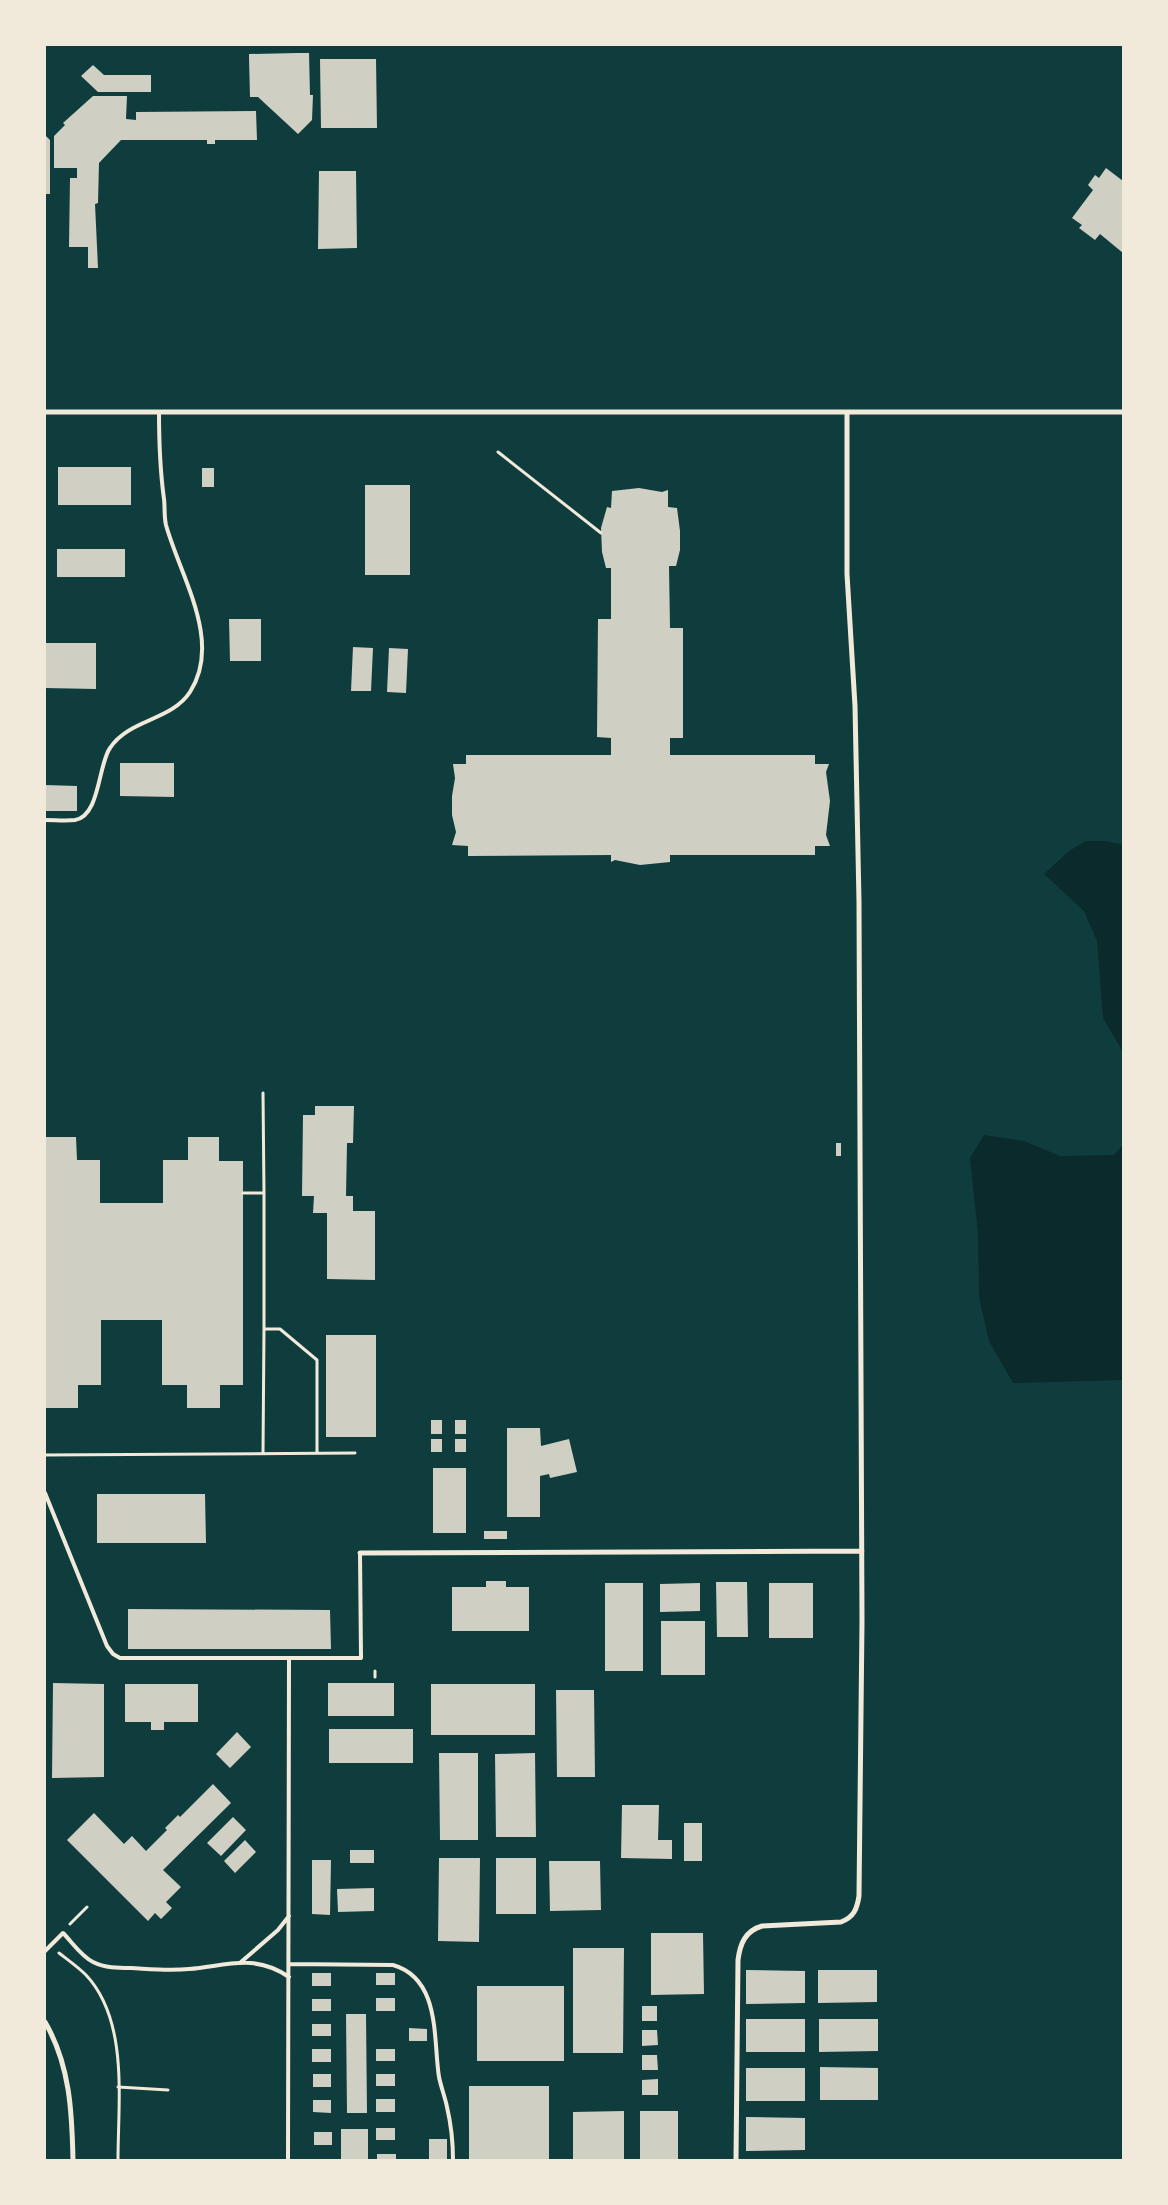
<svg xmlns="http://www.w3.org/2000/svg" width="1168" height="2205" viewBox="0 0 1168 2205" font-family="'Fira Sans',sans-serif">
<rect width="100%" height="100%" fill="#0f3d3e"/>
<path fill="#0a2a2b" d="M 1086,841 L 1105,841 L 1123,845 L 1123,1052 L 1103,1018 L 1097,941 L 1084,911 L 1044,874 L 1069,851 Z
M 984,1135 L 1024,1141 L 1060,1156 L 1114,1155 L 1123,1145 L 1123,1380 L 1013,1383 L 989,1341 L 979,1297 L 978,1234 L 970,1158 Z"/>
<path fill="#cfcfc3" d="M 297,53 L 309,53 L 310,95 L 313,95 L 312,120 L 298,134 L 258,97 L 250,97 L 249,58 L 249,54 Z
M 320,59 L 376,59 L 377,128 L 321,128 Z
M 93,65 L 104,75 L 151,75 L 151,92 L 98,92 L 81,76 Z
M 93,96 L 127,96 L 126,119 L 136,120 L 136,112 L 256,111 L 257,140 L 215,140 L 215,144 L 207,144 L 207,140 L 121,140 L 99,163 L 98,203 L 95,204 L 98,268 L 88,268 L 88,247 L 69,247 L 70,178 L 77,178 L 77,168 L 54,168 L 54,136 L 65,125 L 63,123 Z
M 45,135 L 50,140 L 50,194 L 45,194 Z
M 1106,168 L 1123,181 L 1123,253 L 1100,234 L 1095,240 L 1079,228 L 1082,225 L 1072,218 L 1093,190 L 1088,185 L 1095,175 L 1099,178 Z
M 319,171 L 356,171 L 357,248 L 318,249 Z
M 58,467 L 131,467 L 131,505 L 58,505 Z
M 202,468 L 214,468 L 214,487 L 202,487 Z
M 365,485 L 410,485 L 410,575 L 365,575 Z
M 639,488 L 662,492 L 668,490 L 668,507 L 677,508 L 680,531 L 680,550 L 676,566 L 669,566 L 670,628 L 683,628 L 683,738 L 670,738 L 670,755 L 815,755 L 815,764 L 829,764 L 826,772 L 830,801 L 826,835 L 830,846 L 815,846 L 815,855 L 670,855 L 670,862 L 640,865 L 615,860 L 611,862 L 611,855 L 468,856 L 468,846 L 452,845 L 456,832 L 452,815 L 452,796 L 455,778 L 453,764 L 466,764 L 466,755 L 611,755 L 611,738 L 597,737 L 598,619 L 611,619 L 611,568 L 606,568 L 602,552 L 601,528 L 607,507 L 611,508 L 612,491 Z
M 57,549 L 125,549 L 125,577 L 57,577 Z
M 229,619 L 261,619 L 261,661 L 230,661 Z
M 45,643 L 96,643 L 96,689 L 45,688 Z
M 353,647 L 373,648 L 371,691 L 351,691 Z
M 389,648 L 408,649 L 406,693 L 387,692 Z
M 120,763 L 174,763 L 174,797 L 120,796 Z
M 45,785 L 77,786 L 77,811 L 45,811 Z
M 315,1106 L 354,1106 L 353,1143 L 347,1143 L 346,1196 L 353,1196 L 353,1211 L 375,1211 L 375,1280 L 327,1279 L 327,1213 L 313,1213 L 314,1196 L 302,1196 L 303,1115 L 315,1115 Z
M 45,1137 L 76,1137 L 77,1160 L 100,1160 L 100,1203 L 163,1203 L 163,1160 L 188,1160 L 188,1137 L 219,1137 L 219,1161 L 243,1161 L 243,1385 L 220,1385 L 220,1408 L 187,1408 L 187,1385 L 162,1385 L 162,1320 L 101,1320 L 101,1385 L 78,1385 L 78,1408 L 45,1408 Z
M 836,1143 L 841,1143 L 841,1156 L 836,1156 Z
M 326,1335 L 376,1335 L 376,1437 L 326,1437 Z
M 431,1420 L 442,1420 L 442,1434 L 431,1434 Z
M 455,1420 L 466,1420 L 466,1434 L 455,1434 Z
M 507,1428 L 540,1428 L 541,1446 L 569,1439 L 577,1472 L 550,1478 L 549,1474 L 540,1476 L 540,1517 L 507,1517 Z
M 431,1439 L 442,1439 L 442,1452 L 431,1452 Z
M 455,1439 L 466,1439 L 466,1452 L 455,1452 Z
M 433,1468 L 466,1468 L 466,1533 L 433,1533 Z
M 97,1494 L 205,1494 L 206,1543 L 97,1543 Z
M 484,1531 L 507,1531 L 507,1539 L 484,1539 Z
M 486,1581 L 506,1581 L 506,1587 L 529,1587 L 529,1631 L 452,1631 L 452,1587 L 486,1587 Z
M 716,1582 L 747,1582 L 748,1637 L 717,1637 Z
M 605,1583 L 643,1583 L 643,1671 L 605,1671 Z
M 700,1583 L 700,1611 L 660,1612 L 660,1584 Z
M 769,1583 L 813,1583 L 813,1638 L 769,1638 Z
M 128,1609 L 330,1610 L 331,1649 L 128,1649 Z
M 661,1621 L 705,1621 L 705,1675 L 661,1675 Z
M 53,1683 L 104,1684 L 104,1777 L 52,1778 Z
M 328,1683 L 394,1683 L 394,1716 L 328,1716 Z
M 125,1684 L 198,1684 L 198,1722 L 164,1722 L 164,1730 L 151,1730 L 151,1722 L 125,1722 Z
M 431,1684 L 535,1684 L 535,1735 L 431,1735 Z
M 556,1690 L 594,1690 L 595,1777 L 557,1777 Z
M 329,1729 L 413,1729 L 413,1763 L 329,1763 Z
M 237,1732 L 251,1747 L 230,1768 L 216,1754 Z
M 439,1753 L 478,1753 L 478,1840 L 440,1840 Z
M 535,1753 L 536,1837 L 496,1837 L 495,1754 Z
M 213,1784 L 231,1803 L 163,1870 L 181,1887 L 166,1902 L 172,1908 L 161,1919 L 155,1913 L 148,1921 L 67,1840 L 94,1813 L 124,1844 L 132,1836 L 146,1851 L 167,1830 L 165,1828 L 178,1815 L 180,1817 Z
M 622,1805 L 659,1805 L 658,1840 L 672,1840 L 672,1859 L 621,1858 Z
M 233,1817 L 246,1830 L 221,1856 L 207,1843 Z
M 684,1823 L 702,1823 L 702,1861 L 684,1861 Z
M 245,1840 L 256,1852 L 235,1873 L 224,1861 Z
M 350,1850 L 374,1850 L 374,1863 L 350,1863 Z
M 439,1858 L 480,1858 L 479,1942 L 438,1941 Z
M 496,1858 L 536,1858 L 536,1914 L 496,1914 Z
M 312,1860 L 331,1860 L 330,1915 L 312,1914 Z
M 549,1861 L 600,1861 L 601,1910 L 550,1911 Z
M 374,1888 L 374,1911 L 338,1912 L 337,1889 Z
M 651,1933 L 703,1933 L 704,1994 L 651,1995 Z
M 573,1948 L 624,1948 L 623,2053 L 573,2053 Z
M 746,1970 L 805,1971 L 805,2003 L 746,2004 Z
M 818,1970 L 877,1970 L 877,2002 L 818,2003 Z
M 312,1973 L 331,1973 L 331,1986 L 312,1986 Z
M 376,1973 L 395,1973 L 395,1985 L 376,1985 Z
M 477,1986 L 564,1986 L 564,2061 L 477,2061 Z
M 376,1998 L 395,1998 L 395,2011 L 376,2011 Z
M 312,1999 L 331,1999 L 331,2011 L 312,2011 Z
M 642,2006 L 657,2006 L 657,2021 L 642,2021 Z
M 346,2014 L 366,2014 L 367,2113 L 347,2113 Z
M 746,2019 L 805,2019 L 805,2052 L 746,2052 Z
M 819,2019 L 878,2019 L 878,2051 L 819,2052 Z
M 312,2024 L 331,2024 L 331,2036 L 312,2036 Z
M 409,2028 L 427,2029 L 427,2041 L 409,2041 Z
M 642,2030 L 657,2030 L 658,2045 L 642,2046 Z
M 312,2049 L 331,2049 L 331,2062 L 312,2062 Z
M 376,2049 L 395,2049 L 395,2061 L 376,2061 Z
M 642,2055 L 657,2055 L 658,2070 L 642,2070 Z
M 820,2067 L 878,2068 L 878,2100 L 820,2100 Z
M 746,2068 L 805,2068 L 805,2101 L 746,2101 Z
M 313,2074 L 331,2074 L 331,2087 L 313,2087 Z
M 376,2074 L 395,2074 L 395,2086 L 376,2086 Z
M 658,2079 L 658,2095 L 642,2095 L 642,2080 Z
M 469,2086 L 549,2086 L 549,2160 L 469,2160 Z
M 376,2099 L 395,2099 L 395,2112 L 376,2112 Z
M 313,2100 L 331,2100 L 331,2113 L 313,2112 Z
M 624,2111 L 624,2160 L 573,2160 L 573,2112 Z
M 640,2111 L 678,2111 L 678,2160 L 640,2160 Z
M 746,2117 L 805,2118 L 805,2150 L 746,2151 Z
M 376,2128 L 395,2128 L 395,2140 L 376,2140 Z
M 341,2129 L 368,2129 L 368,2160 L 341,2160 Z
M 314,2132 L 332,2132 L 332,2145 L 314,2145 Z
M 429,2139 L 447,2139 L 447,2160 L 429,2160 Z
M 377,2154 L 396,2154 L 396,2160 L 377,2160 Z"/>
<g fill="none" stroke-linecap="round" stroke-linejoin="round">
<path stroke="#f1e9da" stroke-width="3" d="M 498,452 L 601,533
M 243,1193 L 264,1193 L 263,1093
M 264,1193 L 264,1329 L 280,1329 L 317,1360 L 317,1453
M 263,1453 L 264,1329
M 45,1455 L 355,1453
M 375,1671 L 375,1677
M 70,1924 L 87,1907
M 59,1953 C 68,1960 78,1967 86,1975 C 129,2021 118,2101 118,2160
M 118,2087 L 168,2090"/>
<path stroke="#f1e9da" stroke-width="4" d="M 45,820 C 55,820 66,821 75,820 C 100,816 98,765 110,748 C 129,719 171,721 190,692 C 223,641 180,576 166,525 C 164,517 165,507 164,499 C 160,470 159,441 159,412
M 45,1493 L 107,1646 L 113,1654 L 120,1658 L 361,1658 L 360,1553
M 45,1951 L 63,1933 C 72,1942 81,1956 93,1962 C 105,1968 118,1968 131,1968 C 150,1969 169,1971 189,1969 C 226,1966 254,1953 289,1977
M 241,1962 L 278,1930 L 289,1916
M 289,1964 L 393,1965 C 441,1979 433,2039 439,2077 C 441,2087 445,2097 447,2107 C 451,2124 453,2142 453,2160
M 288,2160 L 289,1659"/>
<path stroke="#f1e9da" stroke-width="5" d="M 45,412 L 1123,412
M 360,1553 L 862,1551
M 45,2022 C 70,2065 72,2112 73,2160
M 736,2160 L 738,1960 C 740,1944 745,1931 762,1926 L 841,1922 C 854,1917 857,1909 859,1896 L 862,1622 L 859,902 L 855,706 L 847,574 L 847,412"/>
</g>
<rect width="1168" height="2205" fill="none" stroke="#f1e9da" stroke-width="92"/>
</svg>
